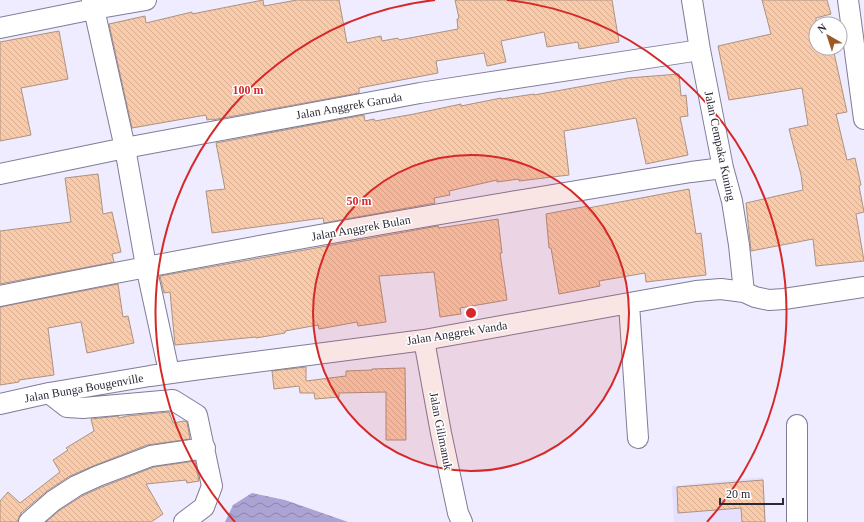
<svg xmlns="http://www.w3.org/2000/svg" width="864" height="522" viewBox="0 0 864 522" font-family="Georgia,serif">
<defs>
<pattern id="water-waves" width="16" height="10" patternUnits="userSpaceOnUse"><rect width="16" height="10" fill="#aba3d3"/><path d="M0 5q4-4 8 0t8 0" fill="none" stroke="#8b85ac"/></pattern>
<pattern id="building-back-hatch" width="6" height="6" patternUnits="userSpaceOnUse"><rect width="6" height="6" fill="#facbab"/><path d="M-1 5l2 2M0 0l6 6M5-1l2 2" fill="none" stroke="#d6ae94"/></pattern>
</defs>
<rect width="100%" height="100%" fill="#eeecfe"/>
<path fill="#e4e0fe" d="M 763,477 L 766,522 L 674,522 L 672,486 Z"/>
<path fill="url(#water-waves)" d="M 252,493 L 285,500 L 348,522 L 225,522 L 233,505 Z"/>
<path fill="url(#building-back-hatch)" stroke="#ad927f" d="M 263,0 L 264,6 L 297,0 L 339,0 L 347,43 L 381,36 L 382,41 L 398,38 L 399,40 L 458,29 L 457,19 L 459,18 L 455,0 L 612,0 L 619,42 L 579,49 L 578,42 L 547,47 L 544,32 L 501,41 L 506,62 L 487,66 L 484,53 L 436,61 L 438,73 L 359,88 L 359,93 L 212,120 L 212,119 L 207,120 L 206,115 L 132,128 L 109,24 L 145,16 L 146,23 L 192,12 L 192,14 Z
M 762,0 L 827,0 L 831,14 L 816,18 L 816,48 L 833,48 L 847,112 L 836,114 L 847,160 L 855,158 L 861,185 L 859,186 L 864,212 L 856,214 L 864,261 L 816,266 L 813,239 L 751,251 L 746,203 L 803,190 L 801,175 L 789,129 L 808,125 L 802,88 L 729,100 L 718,46 L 771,34 Z
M 59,31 L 68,79 L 21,88 L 31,135 L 0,141 L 0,42 Z
M 679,74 L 681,96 L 686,95 L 688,116 L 680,117 L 688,155 L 646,164 L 636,118 L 564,131 L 569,175 L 519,181 L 519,179 L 497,182 L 497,180 L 449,191 L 450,195 L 434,198 L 435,203 L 324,223 L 323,218 L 212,233 L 206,191 L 225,189 L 216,143 L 364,115 L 365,121 L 374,119 L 375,121 L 414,114 L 461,104 L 461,106 L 501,98 L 501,99 L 534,94 L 534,95 L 628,78 Z
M 98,174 L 103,214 L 112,212 L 121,252 L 112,254 L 114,262 L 0,284 L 0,231 L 71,222 L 65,178 Z
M 689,189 L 696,234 L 701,233 L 706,275 L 646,282 L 645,273 L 599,281 L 600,286 L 559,294 L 551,248 L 549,248 L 546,214 L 588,206 L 588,208 Z
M 498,219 L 502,253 L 500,253 L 507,300 L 460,308 L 461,314 L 440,317 L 434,272 L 379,276 L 386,322 L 358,326 L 357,322 L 319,329 L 318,325 L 285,331 L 285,333 L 256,338 L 256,337 L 175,345 L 170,292 L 164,293 L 160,276 L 438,226 L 439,228 Z
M 118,284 L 123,317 L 128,316 L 134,343 L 87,353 L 81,322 L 48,328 L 54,375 L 19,380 L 19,382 L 0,385 L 0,307 Z
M 306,367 L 306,381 L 346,376 L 346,371 L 372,370 L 372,369 L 405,368 L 406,440 L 386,440 L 386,392 L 339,393 L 339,397 L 315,399 L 314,393 L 300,393 L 299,386 L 274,389 L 272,371 Z
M 169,412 L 173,423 L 184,421 L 187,422 L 190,439 L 147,445 L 93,466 L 70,476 L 47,491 L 21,513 L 17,522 L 0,522 L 0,501 L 8,492 L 20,503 L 60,472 L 53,460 L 68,450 L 66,448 L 94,431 L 91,419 L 118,416 L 119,418 L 127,416 Z
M 195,461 L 199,481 L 187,483 L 186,480 L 146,484 L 163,514 L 151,522 L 46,522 L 60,510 L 82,496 L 102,487 L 154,467 Z
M 763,480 L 765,522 L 742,522 L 741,508 L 678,513 L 677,487 Z"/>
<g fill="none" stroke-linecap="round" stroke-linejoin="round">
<g stroke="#807c97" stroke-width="22">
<path id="minor" d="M 92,0 L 125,148 L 146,266 L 169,372
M 692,0 L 700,50 L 723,168 L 732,201 L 739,245 L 744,292
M 848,0 L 864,119
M 0,28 L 94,9 L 146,0
M 0,174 L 125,148 L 420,93 L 700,50
M 0,296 C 229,249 460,210 691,172 L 723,168
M 629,304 L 638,438
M 424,340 L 441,433 L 458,513 L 462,522
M 49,393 L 67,407 L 83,408 L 173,400 L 197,415 L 212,486 L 204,507 L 184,522
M 0,404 L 49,393 L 150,376 L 193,370 L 424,340 L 696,291 L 721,289 L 744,292 L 755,297 L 769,300 L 784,299 L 864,287
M 29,522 L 53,501 L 76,486 L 98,476 L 151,456 L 205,448
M 797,522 L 797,425"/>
</g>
<use href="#minor" stroke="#fff" stroke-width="20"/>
</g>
<circle cx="471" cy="313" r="158" fill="#d62828" fill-opacity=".12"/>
<g fill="none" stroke="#d62828" stroke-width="2">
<circle cx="471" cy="313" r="158"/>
<path d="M235 522A315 315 0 0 1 435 0M507 0A315 315 0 0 1 707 522"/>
</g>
<g text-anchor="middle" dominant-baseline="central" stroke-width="3" stroke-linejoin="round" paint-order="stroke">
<g font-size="12" fill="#2b2935" stroke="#fff">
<text transform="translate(349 106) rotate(-10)">Jalan Anggrek Garuda</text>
<text transform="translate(720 146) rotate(78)">Jalan Cempaka Kuning</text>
<text transform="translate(361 228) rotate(-10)">Jalan Anggrek Bulan</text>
<text transform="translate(457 333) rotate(-9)">Jalan Anggrek Vanda</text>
<text transform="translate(84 388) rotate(-10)">Jalan Bunga Bougenville</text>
<text transform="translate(441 431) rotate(79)">Jalan Gilimanuk</text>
</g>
</g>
<circle cx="471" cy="313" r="6" fill="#d62828" stroke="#fff" stroke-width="2"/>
<g font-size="12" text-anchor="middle" font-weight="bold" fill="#d62828" stroke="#fff" stroke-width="3" stroke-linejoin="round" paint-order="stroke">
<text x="248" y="94">100 m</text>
<text x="359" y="205">50 m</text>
</g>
<g transform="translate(828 36) rotate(321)"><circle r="19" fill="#ffffff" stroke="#aaa9ae"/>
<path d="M0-3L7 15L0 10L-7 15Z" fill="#9b5a26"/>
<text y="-6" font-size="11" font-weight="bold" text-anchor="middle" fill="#2b2935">N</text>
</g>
<path d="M720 498v6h63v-6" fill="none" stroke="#2b2935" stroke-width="2"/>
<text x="726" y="498" font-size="12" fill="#2b2935" stroke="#ffffff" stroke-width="3" paint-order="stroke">20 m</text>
</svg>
